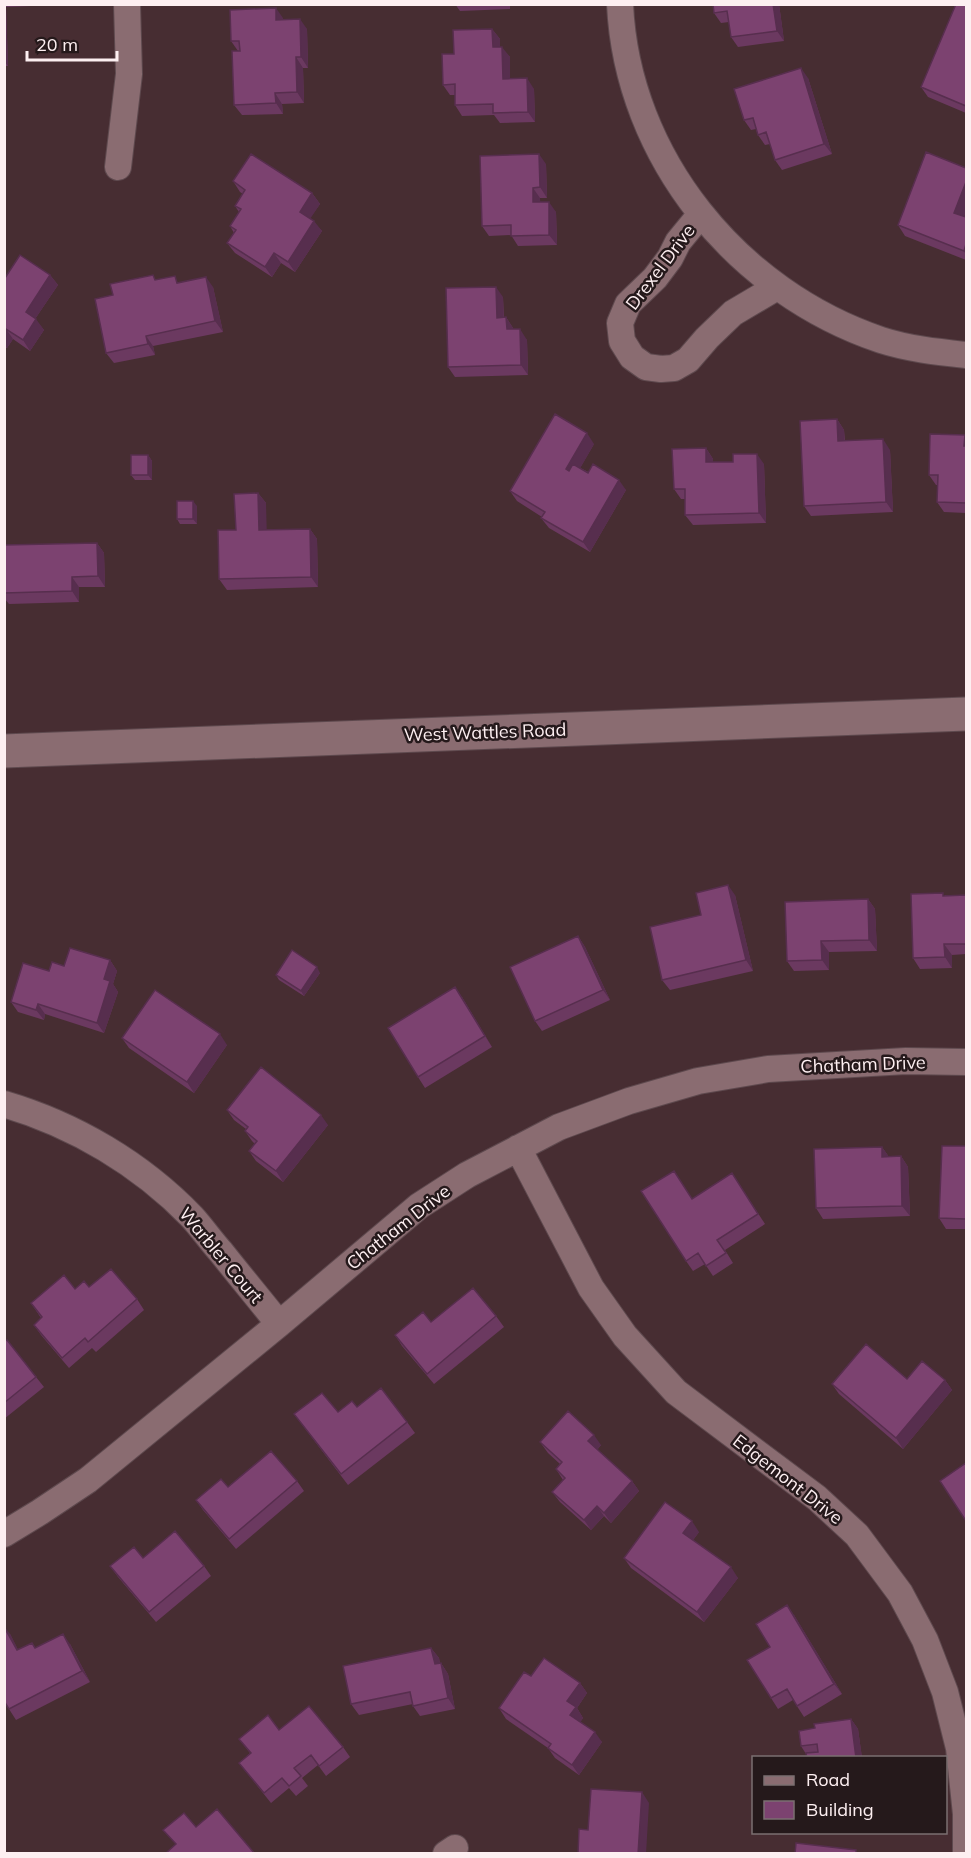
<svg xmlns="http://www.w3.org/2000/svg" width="971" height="1858" viewBox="0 0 971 1858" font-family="Mulish,sans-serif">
<rect width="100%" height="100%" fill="#472d32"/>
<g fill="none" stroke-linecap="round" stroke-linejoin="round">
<g stroke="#5e494e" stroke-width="28">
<path id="minor" d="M 620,4 C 627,158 738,292 881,340 C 909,349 938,352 966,355
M 118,167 L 129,74 L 127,4
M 701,214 L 678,242 L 670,258 L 655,278 L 628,304 L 620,323 L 622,341 L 632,357 L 646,367 L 661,369 L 674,368 L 688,360 L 707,338 L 733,313 L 777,287
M 4,1104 C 75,1125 141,1164 192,1217 C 202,1228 211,1241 221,1252 C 240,1276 260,1300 279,1324
M 518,1148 L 591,1288 L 625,1336 L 676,1392 L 817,1498 L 857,1535 L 900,1593 L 925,1640 L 945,1692 L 959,1748 L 966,1814 L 966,1854
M 4,1534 L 40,1512 L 88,1480 L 279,1324 L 419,1206 L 467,1175 L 559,1127 L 629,1101 L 698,1081 L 768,1069 L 906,1061 L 966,1062
M 446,1854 L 455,1848"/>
</g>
<g stroke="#5e494e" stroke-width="35">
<path id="tertiary" d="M 4,751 L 966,714"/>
</g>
<use href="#minor" stroke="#8a6c71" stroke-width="26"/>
<use href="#tertiary" stroke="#8a6c71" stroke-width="33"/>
</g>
<path fill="#6b3960" d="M 4,4 L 31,4 L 31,6 L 6,7 L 8,66 L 4,66 Z
M 455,4 L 510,4 L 510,9 L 460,11 Z
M 713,4 L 779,4 L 784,41 L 738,47 L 731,37 L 729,22 L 721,23 L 714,13 Z
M 966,4 L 966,113 L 928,97 L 921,87 Z
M 283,18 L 283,19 L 307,29 L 308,68 L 303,68 L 304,103 L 282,104 L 283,114 L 242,115 L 234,105 L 238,51 L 231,41 Z
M 492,29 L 500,39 L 500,47 L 510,57 L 510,79 L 534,89 L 535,122 L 500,123 L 494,115 L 462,116 L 455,105 L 455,95 L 450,95 L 443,85 L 454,54 Z
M 808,78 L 832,154 L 782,170 L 775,160 L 770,144 L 765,145 L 758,135 L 756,129 L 751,130 L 744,120 Z
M 546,164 L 547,198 L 540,198 L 540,202 L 556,212 L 557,245 L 518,246 L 511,235 L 489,236 L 482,226 Z
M 966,168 L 966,210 L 964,217 L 966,217 L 966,260 L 905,236 L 898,225 Z
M 233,181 L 312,193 L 320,204 L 310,218 L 322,231 L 295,272 L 281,263 L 272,277 L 235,253 L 227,243 L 234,233 L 230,226 L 239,212 L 235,206 L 243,194 L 240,192 Z
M 50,275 L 58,285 L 35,319 L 44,330 L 30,351 L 13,339 L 7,348 L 4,347 L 4,277 Z
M 157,279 L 213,287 L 223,332 L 153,346 L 155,355 L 114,363 L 106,353 L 113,295 Z
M 503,297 L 504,318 L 506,317 L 513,328 L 513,329 L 527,340 L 528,375 L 455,377 L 448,367 Z
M 837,419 L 844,430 L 845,441 L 890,450 L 893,512 L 811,516 L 804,506 Z
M 966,438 L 966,513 L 944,512 L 937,502 L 937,485 L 936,485 L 929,475 Z
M 594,444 L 580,468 L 626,490 L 590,552 L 549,528 L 541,518 L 542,517 L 517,501 L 510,491 Z
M 706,448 L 713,459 L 713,462 L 733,462 L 764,464 L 766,523 L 693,525 L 685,515 L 685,499 L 681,499 L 674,489 Z
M 148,455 L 152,461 L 152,480 L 135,480 L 131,475 Z
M 258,493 L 266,503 L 266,530 L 310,529 L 317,539 L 318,587 L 227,590 L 219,579 L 236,530 Z
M 197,506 L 197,524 L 180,524 L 177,519 Z
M 97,543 L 104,553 L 105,587 L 79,587 L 79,602 L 9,604 L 4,598 L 4,545 Z
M 735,895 L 753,971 L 670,990 L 662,980 L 701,915 Z
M 945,895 L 966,895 L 966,954 L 952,955 L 952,968 L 920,969 L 913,958 Z
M 868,899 L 875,909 L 877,951 L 829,952 L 829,970 L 794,971 L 787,961 Z
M 578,936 L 585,947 L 610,1000 L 542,1031 L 535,1021 Z
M 110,960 L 117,971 L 113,984 L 118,992 L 104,1033 L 45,1014 L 44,1020 L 18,1012 L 11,1002 L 49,971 L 64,966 Z
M 320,973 L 304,996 L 279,980 L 276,975 Z
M 462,997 L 492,1047 L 425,1088 L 418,1077 Z
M 122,1038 L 227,1045 L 194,1093 L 129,1048 Z
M 227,1110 L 328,1125 L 283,1182 L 256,1161 L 249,1151 L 255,1144 L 252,1141 L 245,1131 L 246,1129 L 234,1120 Z
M 966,1146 L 966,1229 L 946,1229 L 939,1218 Z
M 882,1147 L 889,1157 L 901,1156 L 908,1167 L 910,1216 L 823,1219 L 816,1208 Z
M 732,1173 L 765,1224 L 725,1250 L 733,1263 L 713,1276 L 705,1264 L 693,1271 L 686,1261 L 692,1199 Z
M 89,1287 L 137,1299 L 144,1310 L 96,1352 L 92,1348 L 69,1368 L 41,1335 L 34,1325 L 41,1318 L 31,1303 L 75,1289 Z
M 496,1316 L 504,1327 L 434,1384 L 402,1346 L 395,1335 L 431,1322 Z
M 4,1342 L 36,1377 L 44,1387 L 4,1419 Z
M 907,1379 L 945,1380 L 952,1390 L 903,1449 L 839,1394 L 832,1384 Z
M 357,1407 L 407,1422 L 415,1433 L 348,1485 L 294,1414 L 338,1412 Z
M 540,1442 L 601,1445 L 597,1450 L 632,1481 L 639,1491 L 611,1523 L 604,1516 L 591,1530 L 560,1502 L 552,1492 L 563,1480 L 556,1469 L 560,1464 L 548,1453 Z
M 297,1481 L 304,1491 L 236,1549 L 203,1510 L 196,1500 L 228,1487 Z
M 699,1532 L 693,1540 L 738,1578 L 704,1622 L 631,1568 L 624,1558 Z
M 143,1558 L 204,1566 L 211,1576 L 156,1622 L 118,1577 L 110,1566 Z
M 794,1615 L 842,1694 L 804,1717 L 793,1700 L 778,1709 L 771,1698 L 770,1647 Z
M 10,1634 L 18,1650 L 70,1644 L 90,1682 L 16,1720 L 9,1709 Z
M 431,1648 L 439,1658 L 440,1664 L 441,1663 L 448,1674 L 455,1709 L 420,1716 L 413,1706 L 413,1704 L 359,1715 L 351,1704 Z
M 531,1676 L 580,1683 L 587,1693 L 577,1708 L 583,1718 L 580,1722 L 602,1742 L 579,1775 L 555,1758 L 548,1748 L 506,1719 L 499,1708 Z
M 851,1719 L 858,1729 L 862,1758 L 806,1754 L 801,1746 L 815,1728 Z
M 279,1730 L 343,1747 L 350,1757 L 326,1776 L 318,1765 L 302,1778 L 308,1786 L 296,1796 L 289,1788 L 271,1803 L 239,1763 L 250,1753 L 239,1739 Z"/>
<path fill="#572e4e" d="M 773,4 L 779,4 L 784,41 L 777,31 Z
M 4,6 L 6,7 L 8,66 L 4,61 Z
M 276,8 L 283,18 L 283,30 L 276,20 Z
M 300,19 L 307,29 L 308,68 L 301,57 Z
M 492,29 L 500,39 L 500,58 L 493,47 Z
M 502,47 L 510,57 L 510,90 L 503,79 Z
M 296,57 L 303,68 L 304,103 L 297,92 Z
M 801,68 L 808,78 L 832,154 L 824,144 Z
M 527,78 L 534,89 L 535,122 L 528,112 Z
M 275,93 L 282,104 L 283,114 L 276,103 Z
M 539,154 L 546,164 L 547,198 L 540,187 Z
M 966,182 L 966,210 L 962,223 L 954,213 Z
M 533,188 L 540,198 L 541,213 L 533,202 Z
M 312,193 L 320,204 L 308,222 L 300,212 Z
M 549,202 L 556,212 L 557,245 L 549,235 Z
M 314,221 L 322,231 L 295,272 L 288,262 Z
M 966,244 L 966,255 L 964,251 Z
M 274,253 L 281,263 L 272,277 L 265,267 Z
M 50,275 L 58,285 L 33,322 L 26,312 Z
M 206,277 L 213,287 L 223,332 L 215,321 Z
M 496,287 L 503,297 L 504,328 L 497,318 Z
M 506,317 L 513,328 L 514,340 L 507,329 Z
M 36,319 L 44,330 L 30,351 L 23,340 Z
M 6,329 L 13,339 L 7,348 L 4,345 L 4,330 Z
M 520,329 L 527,340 L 528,375 L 521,365 Z
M 146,336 L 153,346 L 155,355 L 148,344 Z
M 837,419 L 844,430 L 845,452 L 838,441 Z
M 587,433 L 594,444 L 574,479 L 566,469 Z
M 965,435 L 966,438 L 966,449 L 964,446 Z
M 883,439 L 890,450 L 893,512 L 886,502 Z
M 706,448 L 713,459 L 713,473 L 706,462 Z
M 757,454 L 764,464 L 766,523 L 759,513 Z
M 148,455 L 152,461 L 152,480 L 148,475 Z
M 619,480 L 626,490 L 590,552 L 583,542 Z
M 258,493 L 266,503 L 267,540 L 259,530 Z
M 193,501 L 197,506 L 197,524 L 193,519 Z
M 310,529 L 317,539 L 318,587 L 311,577 Z
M 97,543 L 104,553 L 105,587 L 98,576 Z
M 72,577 L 79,587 L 79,602 L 72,591 Z
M 728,885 L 735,895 L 753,971 L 746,960 Z
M 868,899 L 875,909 L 877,951 L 869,940 Z
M 578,936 L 585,947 L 610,1000 L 603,990 Z
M 821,941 L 829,952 L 829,970 L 822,960 Z
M 944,944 L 952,955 L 952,968 L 945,957 Z
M 110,960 L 117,971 L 113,984 L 118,992 L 104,1033 L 97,1023 L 104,979 Z
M 317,967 L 320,973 L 304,996 L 301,991 Z
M 455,987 L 462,997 L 492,1047 L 485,1036 Z
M 38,1004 L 45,1014 L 44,1020 L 36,1010 Z
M 220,1034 L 227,1045 L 194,1093 L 187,1082 Z
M 321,1115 L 328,1125 L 283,1182 L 276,1171 Z
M 882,1147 L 889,1157 L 882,1157 Z
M 901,1156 L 908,1167 L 910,1216 L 902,1206 Z
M 945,1380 L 952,1390 L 903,1449 L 896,1438 Z
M 594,1435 L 601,1445 L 595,1452 L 588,1441 Z
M 632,1481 L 639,1491 L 611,1523 L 604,1513 Z
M 597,1506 L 604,1516 L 591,1530 L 584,1520 Z
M 692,1521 L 699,1532 L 691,1543 L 683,1533 Z
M 731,1567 L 738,1578 L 704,1622 L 697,1612 Z
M 787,1605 L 794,1615 L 842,1694 L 834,1684 Z
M 4,1626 L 10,1634 L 24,1661 L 17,1650 Z
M 63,1634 L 70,1644 L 90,1682 L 82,1671 Z
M 431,1648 L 439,1658 L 442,1675 L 435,1664 Z
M 441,1663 L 448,1674 L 455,1709 L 448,1698 Z
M 580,1683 L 587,1693 L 577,1708 L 583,1718 L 578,1726 L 570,1715 L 567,1701 Z
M 851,1719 L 858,1729 L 862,1758 L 856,1758 Z
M 595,1732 L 602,1742 L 579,1775 L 572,1765 Z
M 642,1792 L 649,1803 L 646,1854 L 638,1854 Z"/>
<path fill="#7c4270" stroke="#572e4e" stroke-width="1.5" d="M 713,4 L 773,4 L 777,31 L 731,37 L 727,11 L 714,13 Z
M 956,4 L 966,4 L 966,106 L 921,87 Z
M 276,8 L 276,20 L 300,19 L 301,57 L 296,57 L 297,92 L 275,93 L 276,103 L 234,105 L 232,51 L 240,51 L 239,41 L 231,41 L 230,10 Z
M 492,29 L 493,47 L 502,47 L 503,79 L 527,78 L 528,112 L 493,113 L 493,104 L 455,105 L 455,84 L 443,85 L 442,54 L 454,54 L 453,30 Z
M 801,68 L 824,144 L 775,160 L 766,132 L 758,135 L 753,118 L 744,120 L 734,89 Z
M 926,152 L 966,168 L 966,182 L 954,213 L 966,217 L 966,244 L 964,251 L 898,225 Z
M 251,154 L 312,193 L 300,212 L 314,221 L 288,262 L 274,253 L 265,267 L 227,243 L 236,230 L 230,226 L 241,209 L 235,206 L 245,190 L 233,181 Z
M 539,154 L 540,187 L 533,188 L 533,202 L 549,202 L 549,235 L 511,236 L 511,225 L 482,226 L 480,156 Z
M 20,255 L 50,275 L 26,312 L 36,319 L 23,340 L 6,329 L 4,330 L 4,277 L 5,278 Z
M 153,275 L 155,280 L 175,276 L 177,283 L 206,277 L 215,321 L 146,336 L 148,344 L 106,353 L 95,299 L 113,295 L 110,284 Z
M 496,287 L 497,318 L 506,317 L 507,329 L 520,329 L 521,365 L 448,367 L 446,288 Z
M 555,414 L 587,433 L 566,469 L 569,471 L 573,464 L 588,473 L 593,464 L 619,480 L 583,542 L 541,518 L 545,512 L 510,491 Z
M 837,419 L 838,441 L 883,439 L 886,502 L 804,506 L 800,421 Z
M 930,434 L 965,435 L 964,446 L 966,446 L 966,503 L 937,502 L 938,475 L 929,475 Z
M 706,448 L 706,462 L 733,462 L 733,454 L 757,454 L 759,513 L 685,515 L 685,489 L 674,489 L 672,449 Z
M 131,455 L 148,455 L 148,475 L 131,475 Z
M 258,493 L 259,530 L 310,529 L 311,577 L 219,579 L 218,530 L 236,530 L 234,494 Z
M 177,501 L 193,501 L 193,519 L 177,519 Z
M 97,543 L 98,576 L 72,577 L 72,591 L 4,593 L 4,545 Z
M 728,885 L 746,960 L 662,980 L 650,927 L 701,915 L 696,893 Z
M 943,893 L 943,896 L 966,895 L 966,944 L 944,944 L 945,957 L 913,958 L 911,894 Z
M 868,899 L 869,940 L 821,941 L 822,960 L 787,961 L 785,902 Z
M 578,936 L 603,990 L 535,1021 L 510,967 Z
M 70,948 L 110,960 L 104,979 L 110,981 L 97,1023 L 38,1004 L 36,1010 L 11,1002 L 23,963 L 49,971 L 52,962 L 64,966 Z
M 292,950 L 317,967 L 301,991 L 276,975 Z
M 455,987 L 485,1036 L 418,1077 L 388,1028 Z
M 155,990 L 220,1034 L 187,1082 L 122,1038 Z
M 261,1067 L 321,1115 L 276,1171 L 249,1151 L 257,1141 L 245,1131 L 248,1127 L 227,1110 Z
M 942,1146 L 966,1146 L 966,1219 L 939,1218 Z
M 882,1147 L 882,1157 L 901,1156 L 902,1206 L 816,1208 L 814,1149 Z
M 674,1171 L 692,1199 L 732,1173 L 758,1214 L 717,1240 L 726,1253 L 706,1266 L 698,1253 L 686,1261 L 641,1191 Z
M 111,1269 L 137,1299 L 88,1342 L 85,1338 L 62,1358 L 34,1325 L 42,1317 L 31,1303 L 64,1275 L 75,1289 L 84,1281 L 89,1287 Z
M 473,1288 L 496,1316 L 427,1374 L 395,1335 L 423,1312 L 431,1322 Z
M 7,1340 L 36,1377 L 4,1403 L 4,1342 Z
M 866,1344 L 907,1379 L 922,1361 L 945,1380 L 896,1438 L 832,1384 Z
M 381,1388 L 407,1422 L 341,1474 L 294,1414 L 322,1393 L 338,1412 L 352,1401 L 357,1407 Z
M 568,1411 L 594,1435 L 588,1441 L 632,1481 L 604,1513 L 597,1506 L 584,1520 L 552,1492 L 565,1478 L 556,1469 L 562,1462 L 540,1442 Z
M 271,1451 L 297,1481 L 229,1539 L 196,1500 L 221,1479 L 228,1487 Z
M 966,1463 L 966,1521 L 940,1481 Z
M 665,1502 L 692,1521 L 683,1533 L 731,1567 L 697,1612 L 624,1558 Z
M 175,1531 L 204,1566 L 149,1612 L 110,1566 L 134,1547 L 143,1558 Z
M 787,1605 L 834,1684 L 797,1706 L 787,1689 L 771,1698 L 747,1660 L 770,1647 L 756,1624 Z
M 4,1627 L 17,1650 L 32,1643 L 35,1648 L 63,1634 L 82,1671 L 9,1709 L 4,1701 Z
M 431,1648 L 435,1664 L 441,1663 L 448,1698 L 413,1706 L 410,1692 L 351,1704 L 343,1666 Z
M 544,1658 L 580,1683 L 567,1701 L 576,1707 L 570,1715 L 595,1732 L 572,1765 L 548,1748 L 551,1744 L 499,1708 L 524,1672 L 531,1676 Z
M 309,1706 L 343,1747 L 319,1766 L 311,1755 L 294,1768 L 301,1776 L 289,1786 L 282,1778 L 264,1793 L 239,1763 L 251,1753 L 239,1739 L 268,1715 L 279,1730 Z
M 851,1719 L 856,1758 L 807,1758 L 806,1753 L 818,1752 L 817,1744 L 801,1746 L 799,1731 L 815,1728 L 814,1724 Z
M 591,1789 L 642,1792 L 638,1854 L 578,1854 L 579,1829 L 588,1830 Z
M 217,1809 L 255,1854 L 165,1854 L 176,1844 L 163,1830 L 184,1813 L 196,1827 Z
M 796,1843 L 856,1850 L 856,1854 L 795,1854 Z"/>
<g text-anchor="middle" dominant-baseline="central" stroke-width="5" stroke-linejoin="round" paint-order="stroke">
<g font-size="18" fill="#fdeff1" stroke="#25191b">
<text transform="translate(660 267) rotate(-53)">Drexel Drive</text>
<text transform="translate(485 732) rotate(-2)">West Wattles Road</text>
<text transform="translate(863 1064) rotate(-2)">Chatham Drive</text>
<text transform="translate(398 1227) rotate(-38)">Chatham Drive</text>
<text transform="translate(221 1255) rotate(50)">Warbler Court</text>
<text transform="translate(788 1479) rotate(38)">Edgemont Drive</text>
</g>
</g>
<rect width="971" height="1858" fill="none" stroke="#fdeff1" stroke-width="12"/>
<rect x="752" y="1756" width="195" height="78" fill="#25191b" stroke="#7b6f71" stroke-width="1.5"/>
<rect x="764" y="1776" width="30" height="9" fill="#8a6c71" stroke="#7b6f71" stroke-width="1.5"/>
<text x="806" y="1786" font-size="18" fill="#fdeff1">Road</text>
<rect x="764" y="1801" width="30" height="18" fill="#7c4270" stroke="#7b6f71" stroke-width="1.5"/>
<text x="806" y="1816" font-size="18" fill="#fdeff1">Building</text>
<path d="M27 51v9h90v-9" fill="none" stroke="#fdeff1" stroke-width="3"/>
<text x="36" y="51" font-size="18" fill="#fdeff1" stroke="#25191b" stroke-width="4.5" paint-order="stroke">20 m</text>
</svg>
